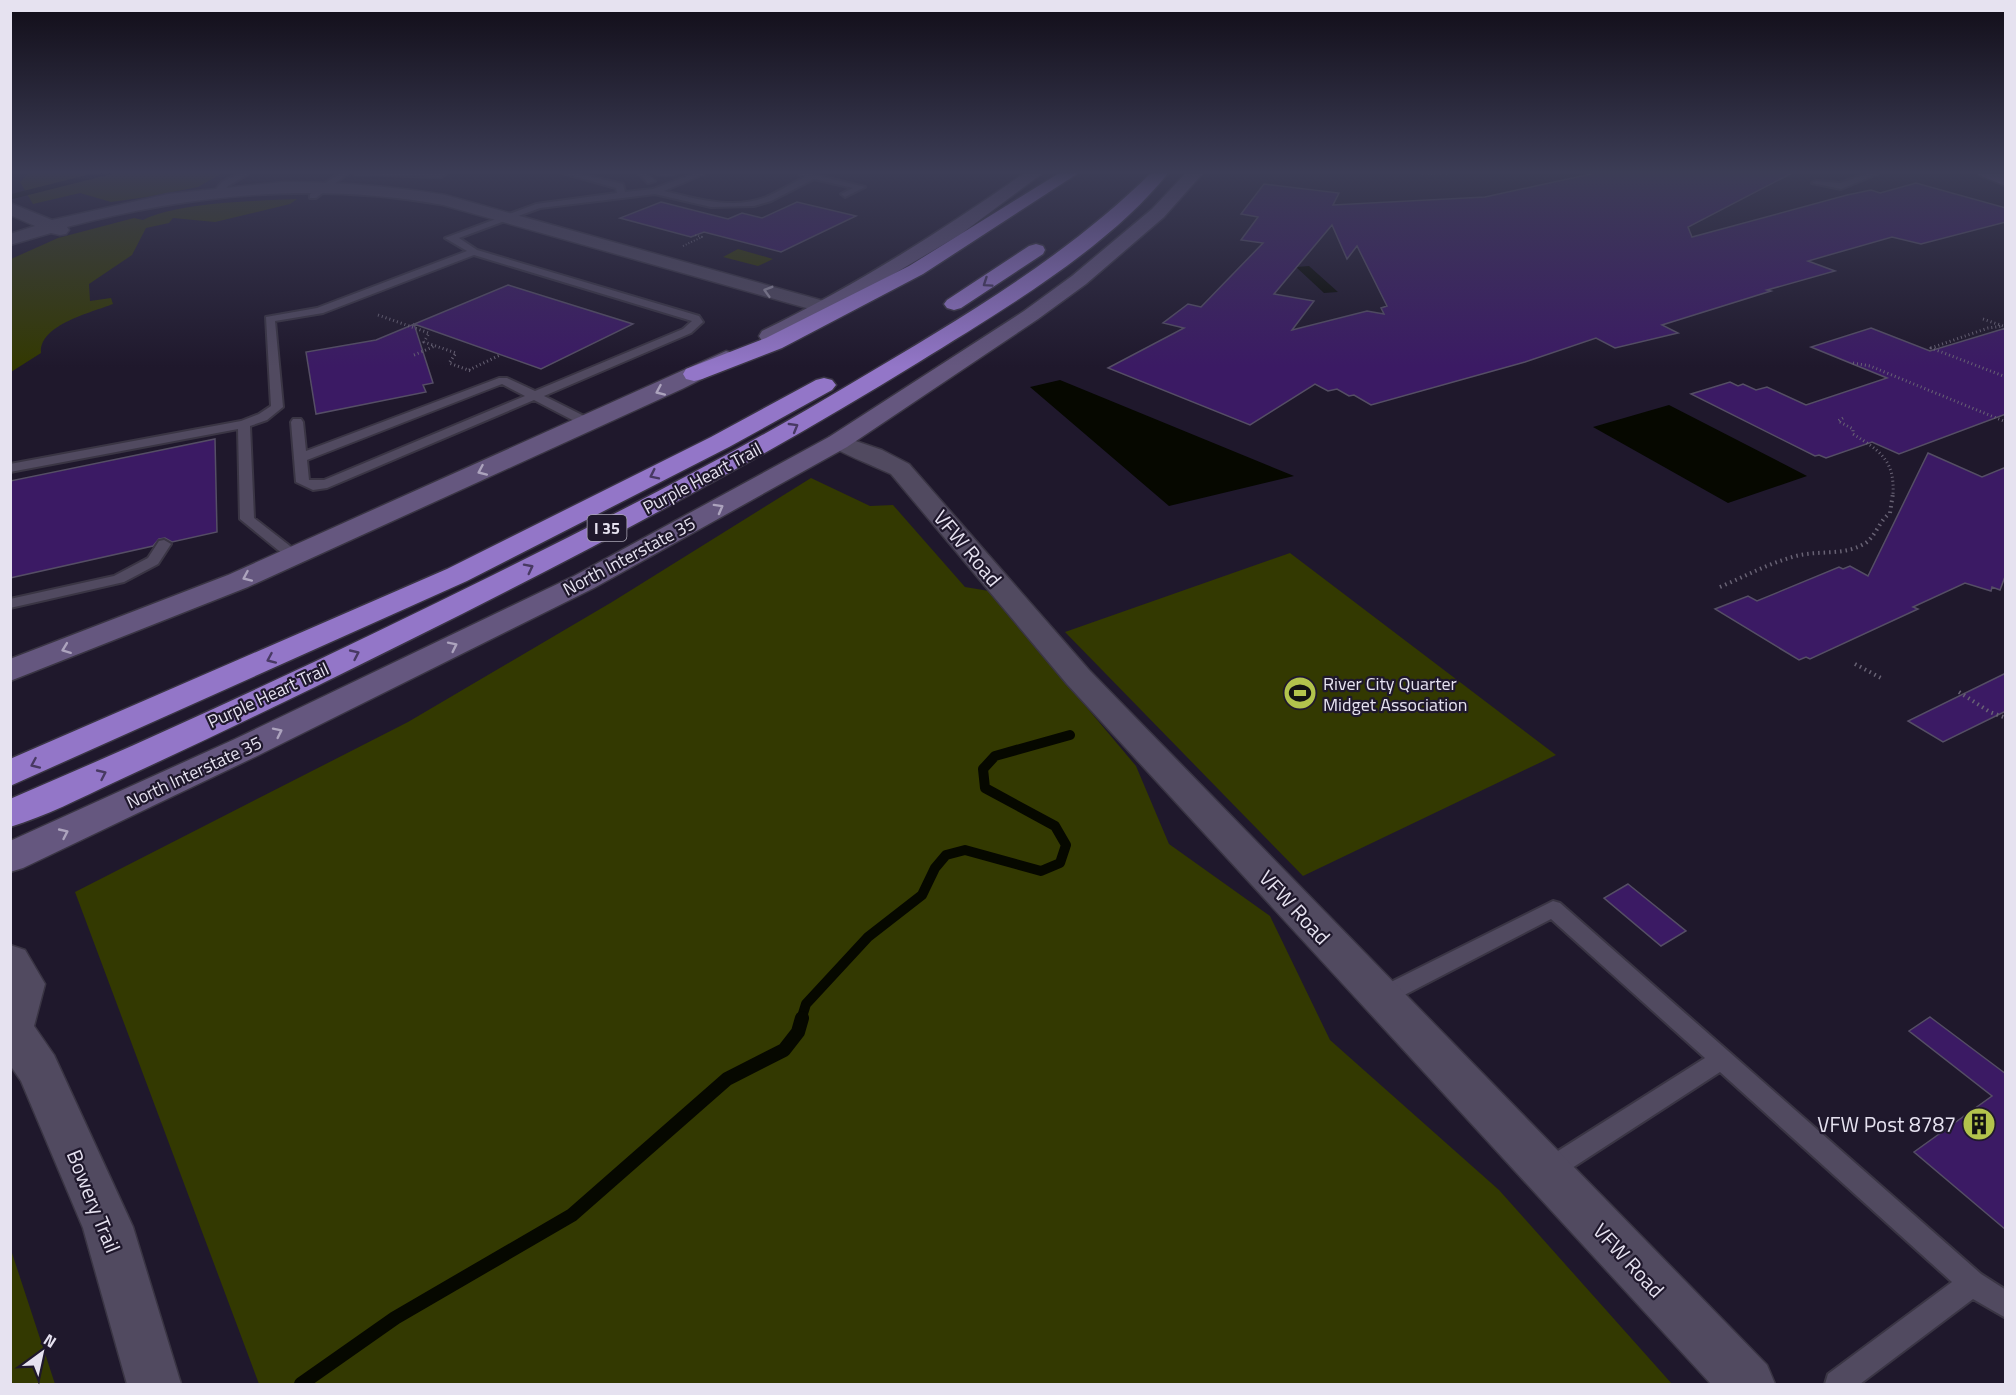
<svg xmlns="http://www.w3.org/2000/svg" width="2016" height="1395" viewBox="0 0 2016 1395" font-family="'Titillium Web',sans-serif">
<rect width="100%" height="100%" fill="#1f182c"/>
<path fill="#333901" d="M 30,172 L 224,172 L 198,187 L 147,197 L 111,202 L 80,193 L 33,204 L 20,182 Z
M 297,199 L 290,204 L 215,222 L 173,218 L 169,223 L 146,228 L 132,255 L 89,284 L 90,301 L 111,298 L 113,304 C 90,313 39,325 41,353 L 11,372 L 11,259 L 58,238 L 134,218 L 143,220 C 179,202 255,201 297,199 Z
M 738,249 L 773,259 L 758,266 L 723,257 Z
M 811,478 L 870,506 L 893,505 L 965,587 L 989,591 L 1136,766 L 1169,844 L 1270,916 L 1330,1040 L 1499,1190 L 1672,1384 L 259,1384 L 75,892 L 408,722 L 612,602 Z
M 1290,553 L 1556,755 L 1303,876 L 1065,632 Z
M 10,1250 L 11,1250 L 55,1384 L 11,1384 Z"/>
<path fill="#060800" d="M 1309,266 L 1338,292 L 1324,293 L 1296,267 Z
M 1060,380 L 1294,476 L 1169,506 L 1030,387 Z
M 1669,405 L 1807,476 L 1728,503 L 1593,427 Z"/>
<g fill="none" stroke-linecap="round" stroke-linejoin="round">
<path stroke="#060800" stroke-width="5" d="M 10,197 L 109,172"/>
<path stroke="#060800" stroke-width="10" d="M 801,1020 L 806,1004 L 868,937 L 922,895 L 935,868 L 946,855 L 965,850 L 1041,871 L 1060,863 L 1066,845 L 1055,826 L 985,788 L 983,769 L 995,756 L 1070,735"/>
<path stroke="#060800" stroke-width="14" d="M 301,1384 L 395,1318 L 572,1215 L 727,1079 L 784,1050 L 798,1032 L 802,1018"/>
</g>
<path fill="#3b1a64" stroke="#554e65" stroke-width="1.5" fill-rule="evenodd" d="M 1600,172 L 1794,172 L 1688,227 L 1692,237 L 1847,195 L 1871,190 L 1880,193 L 1916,183 L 2006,208 L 2006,222 L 1921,244 L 1892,237 L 1808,261 L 1835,271 L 1767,290 L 1771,291 L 1662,325 L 1678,333 L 1615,348 L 1596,338 L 1525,362 L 1371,405 L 1354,395 L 1349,396 L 1337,389 L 1328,391 L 1315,384 L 1250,425 L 1108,368 L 1184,328 L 1163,323 L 1188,304 L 1201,307 L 1263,243 L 1241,240 L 1258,217 L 1241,214 L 1264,184 L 1339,193 L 1333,205 L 1485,197 ZM 1332,225 L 1347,259 L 1357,246 L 1387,306 L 1381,308 L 1384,314 L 1367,311 L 1292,330 L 1314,301 L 1274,294 Z
M 661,202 L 728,219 L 742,213 L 762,218 L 797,202 L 856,216 L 781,252 L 704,232 L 691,237 L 620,218 Z
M 508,285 L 633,324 L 541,369 L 414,324 L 433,383 L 423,385 L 426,392 L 316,414 L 306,352 L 376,340 Z
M 1871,328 L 1930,351 L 2006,328 L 2006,414 L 1899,454 L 1872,442 L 1826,458 L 1819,455 L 1815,456 L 1691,394 L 1730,382 L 1738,386 L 1743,384 L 1756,390 L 1767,387 L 1806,405 L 1887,378 L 1811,347 Z
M 215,439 L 217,532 L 172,542 L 165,538 L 159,539 L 153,546 L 10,578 L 10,481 Z
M 1928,453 L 1982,477 L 2006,467 L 2006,574 L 2000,590 L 1992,587 L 1991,591 L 1965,583 L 1913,607 L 1918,609 L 1810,659 L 1806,657 L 1799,660 L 1715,609 L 1748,596 L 1757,601 L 1839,567 L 1843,569 L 1850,566 L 1868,576 Z
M 2006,673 L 2006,711 L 1943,742 L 1908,721 Z
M 1628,884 L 1686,931 L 1661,946 L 1604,898 Z
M 1930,1017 L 2006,1074 L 2006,1230 L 1914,1152 L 1992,1096 L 1909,1031 Z"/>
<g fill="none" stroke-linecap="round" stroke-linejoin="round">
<g stroke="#3a3544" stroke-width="4">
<path id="lane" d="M 242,172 L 251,172 L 228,186 L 219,196 L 213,196 L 212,194 L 222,182 Z
M 341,172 L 350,172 L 316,198 L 310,198 L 310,194 Z
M 351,172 L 449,172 L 441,177 L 355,174 Z
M 559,172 L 571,172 L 623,184 L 625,192 L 653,189 L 698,172 L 708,172 L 664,191 C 697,199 733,210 766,197 C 780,191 792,183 805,177 L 799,174 L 803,172 L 865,187 L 845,197 L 841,194 L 853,188 L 814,179 L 771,201 L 754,206 L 711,207 L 655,194 L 540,208 L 459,238 L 477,250 L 699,316 L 703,322 L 691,333 L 544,396 L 592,420 L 592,426 L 584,426 L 534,400 L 327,488 L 313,490 L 296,482 L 291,422 L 293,419 L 301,419 L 303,422 L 306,451 L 499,378 L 507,378 L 535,391 L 683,329 L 692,321 L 474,255 L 323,313 L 275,321 L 283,407 L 267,420 L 250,426 L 254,518 L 299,553 L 301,556 L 299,559 L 289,559 L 240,519 L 238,429 L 10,472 L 10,464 L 241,421 L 259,414 L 271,406 L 266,317 L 317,308 L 467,251 L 445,238 L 536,204 L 617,193 L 616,188 ZM 502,384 L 525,396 L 324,480 L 309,480 L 307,460 Z
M 637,172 L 645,172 L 655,181 L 648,183 Z
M 653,172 L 677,172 C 672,176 658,176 653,172 Z
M 1872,172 L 1882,172 L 1841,189 L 1812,183 L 1816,181 L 1840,183 Z
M 164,540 L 171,544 L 158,564 L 124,582 L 10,608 L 10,599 L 114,576 L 148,558 L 159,541 Z
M 1553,901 L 1560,903 L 1981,1274 L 2006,1290 L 2006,1318 L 1973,1299 L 1860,1384 L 1825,1384 L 1828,1374 L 1952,1282 L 1720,1072 L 1555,1179 L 1547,1182 L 1539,1179 L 1535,1171 L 1539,1163 L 1705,1058 L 1551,919 L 1389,1003 L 1381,1006 L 1373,1003 L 1370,997 L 1373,991 Z"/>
</g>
<g stroke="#3a3544" stroke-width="3">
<path id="street" d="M 283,182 C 338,182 391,186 445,195 L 831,303 L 834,307 L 831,311 L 824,313 L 817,311 L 443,205 C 314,182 193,194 67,227 L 69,230 L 66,234 L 60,235 L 51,233 L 10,245 L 10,234 L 35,226 L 10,215 L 10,203 L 52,220 L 168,194 Z
M 838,435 L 882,450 L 909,464 L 1089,670 L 1767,1365 L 1775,1384 L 1711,1384 L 1067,684 L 891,474 C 879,468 830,449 826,442 L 829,437 Z
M 10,945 L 25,950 L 45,984 L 34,1026 L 54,1055 L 133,1227 L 181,1384 L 127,1384 L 83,1228 L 21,1081 L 10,1065 Z"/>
</g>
<g stroke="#3a3544" stroke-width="3">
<path id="secondary" d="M 1026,172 L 1044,172 L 961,234 L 811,323 L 778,341 L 770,342 L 762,341 L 759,336 L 762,331 C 855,286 942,231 1026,172 Z
M 1187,172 L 1204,172 L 1164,217 L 1086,284 L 1038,319 L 847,447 L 594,588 L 259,755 L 23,868 L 10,872 L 10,841 L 235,739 L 574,576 L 829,437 L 1024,311 L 1072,276 L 1152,209 Z
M 1977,172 L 1998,172 L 2006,175 L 2006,186 L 1979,175 Z
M 726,351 L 734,353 L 737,358 L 734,363 L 682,389 L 248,587 L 10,681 L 10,659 L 228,575 Z"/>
</g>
<g stroke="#3a3544" stroke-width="3">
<path id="highway" d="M 1061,172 L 1080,172 L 923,274 L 782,348 L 702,379 L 694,381 L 686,379 L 683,374 L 686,369 L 766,338 L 909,266 Z
M 1152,172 L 1169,172 C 1109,248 1001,311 919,362 C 724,482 521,586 315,687 C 249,719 182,751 115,782 C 81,798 46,816 10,827 L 10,799 C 174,729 334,654 493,575 C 615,514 736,453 852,383 C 958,320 1064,259 1152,172 Z
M 1036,244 L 1043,246 L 1045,250 L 1043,254 L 961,308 L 954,310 L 947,308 L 944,304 L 947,300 L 1029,246 Z
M 824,378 L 832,380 L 836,385 L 832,390 L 729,447 L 467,581 L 10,786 L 10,759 L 447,569 L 711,437 L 816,380 Z"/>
</g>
<path stroke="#686274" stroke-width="2" stroke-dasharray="1 2" stroke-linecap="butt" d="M 1392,172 L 1432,174 L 1480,172
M 683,246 L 702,237 L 695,235"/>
<path stroke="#686274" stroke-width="3" stroke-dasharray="1 3" stroke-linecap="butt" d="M 378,315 L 429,333 L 424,342 L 456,353 L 449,363 L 471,371
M 1983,319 L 2003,326 L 1988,328 L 1931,348 L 2006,377
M 414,355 L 435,346
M 1853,363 L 1870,366 L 2006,422
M 469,370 L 500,355
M 1843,418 L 1838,421 L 1853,429 L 1853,434 C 1880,451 1895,460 1893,495"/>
<path stroke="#686274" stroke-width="4" stroke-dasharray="1.5 4" stroke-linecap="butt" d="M 1720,587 C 1746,576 1769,563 1796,556 C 1819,550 1843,556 1864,544 C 1875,538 1879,521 1890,513 L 1893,493
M 1855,664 L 1881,678
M 1959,692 L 1990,712 L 2006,718"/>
<use href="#lane" fill="#514a60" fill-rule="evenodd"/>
<use href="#street" fill="#514a60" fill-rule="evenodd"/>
<use href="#secondary" fill="#65577f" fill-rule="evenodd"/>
<use href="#highway" fill="#9376c8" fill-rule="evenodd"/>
</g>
<defs><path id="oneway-chevron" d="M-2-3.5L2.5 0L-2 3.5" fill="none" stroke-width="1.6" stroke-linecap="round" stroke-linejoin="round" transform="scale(1.5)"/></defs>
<g stroke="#483963">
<use href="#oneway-chevron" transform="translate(987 283) rotate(146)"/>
<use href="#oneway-chevron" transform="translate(794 427) rotate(-30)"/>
<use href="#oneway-chevron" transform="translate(654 475) rotate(154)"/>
<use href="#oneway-chevron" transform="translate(529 568) rotate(-27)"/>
<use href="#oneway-chevron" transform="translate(355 654) rotate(-25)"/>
<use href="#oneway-chevron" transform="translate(271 659) rotate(156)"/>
<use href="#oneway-chevron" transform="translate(35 764) rotate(156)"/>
<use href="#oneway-chevron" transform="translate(102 774) rotate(-25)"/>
</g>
<use stroke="#948ea1" href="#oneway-chevron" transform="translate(768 291) rotate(-164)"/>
<g stroke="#aca3bd">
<use href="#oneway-chevron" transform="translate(660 391) rotate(156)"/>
<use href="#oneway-chevron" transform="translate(482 471) rotate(156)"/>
<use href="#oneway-chevron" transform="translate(719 508) rotate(-29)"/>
<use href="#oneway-chevron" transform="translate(247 577) rotate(156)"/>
<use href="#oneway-chevron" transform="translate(453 646) rotate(-26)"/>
<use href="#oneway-chevron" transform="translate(66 649) rotate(159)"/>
<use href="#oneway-chevron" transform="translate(278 732) rotate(-26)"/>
<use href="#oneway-chevron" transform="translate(64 833) rotate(-25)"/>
</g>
<linearGradient id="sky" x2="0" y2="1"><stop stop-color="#110d18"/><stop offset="0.47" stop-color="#3c3d56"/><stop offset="1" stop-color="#3c3d56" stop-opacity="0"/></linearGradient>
<rect width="2016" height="367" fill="url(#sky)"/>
<defs>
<g id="stadium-disc" transform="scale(1.725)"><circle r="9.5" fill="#b2c34c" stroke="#1f182c"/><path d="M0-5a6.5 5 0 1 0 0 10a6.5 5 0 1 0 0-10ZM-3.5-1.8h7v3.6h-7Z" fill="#111"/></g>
<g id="building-disc" transform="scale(1.725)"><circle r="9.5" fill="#b2c34c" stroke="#1f182c"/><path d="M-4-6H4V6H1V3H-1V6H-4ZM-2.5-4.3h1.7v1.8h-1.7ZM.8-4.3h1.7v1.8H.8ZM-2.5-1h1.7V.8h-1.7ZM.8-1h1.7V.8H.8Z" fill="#111"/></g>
</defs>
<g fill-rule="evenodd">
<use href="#stadium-disc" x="1300" y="693"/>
<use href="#building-disc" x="1979" y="1124"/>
</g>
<g text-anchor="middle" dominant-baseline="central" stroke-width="4.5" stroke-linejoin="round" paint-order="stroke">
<rect fill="#1f182c" stroke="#aaa5b5" stroke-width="1.5" x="587.5" y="515" width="39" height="26" rx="4.5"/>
<g font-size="16" font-weight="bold" fill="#e6e2f0">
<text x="607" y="528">I 35</text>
</g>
<g font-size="18" fill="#e6e2f0" stroke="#1f182c">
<text transform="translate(702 478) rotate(-28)">Purple Heart Trail</text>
<text transform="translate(629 556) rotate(-28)">North Interstate 35</text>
<text transform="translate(268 695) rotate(-25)">Purple Heart Trail</text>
<text transform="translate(194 772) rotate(-25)">North Interstate 35</text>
</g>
<g font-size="18" fill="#e6e2f0" stroke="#1f182c" text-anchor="start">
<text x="1323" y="683">River City Quarter<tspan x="1323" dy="21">Midget Association</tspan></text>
</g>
<g font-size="21" fill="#e6e2f0" stroke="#1f182c">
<text transform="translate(968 548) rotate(50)">VFW Road</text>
<text transform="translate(1295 907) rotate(47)">VFW Road</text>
<text transform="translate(94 1201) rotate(68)">Bowery Trail</text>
<text transform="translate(1629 1260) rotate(47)">VFW Road</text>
</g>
<g font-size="21" fill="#e6e2f0" stroke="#1f182c" text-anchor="end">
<text x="1956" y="1124">VFW Post 8787</text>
</g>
</g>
<rect width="2016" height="1395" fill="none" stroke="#e6e2f0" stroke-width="24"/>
<g transform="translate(42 1353) rotate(33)" stroke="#1f182c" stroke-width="4.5" paint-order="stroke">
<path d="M0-4.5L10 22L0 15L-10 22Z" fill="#e6e2f0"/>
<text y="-9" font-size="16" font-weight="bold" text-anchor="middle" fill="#e6e2f0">N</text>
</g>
</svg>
